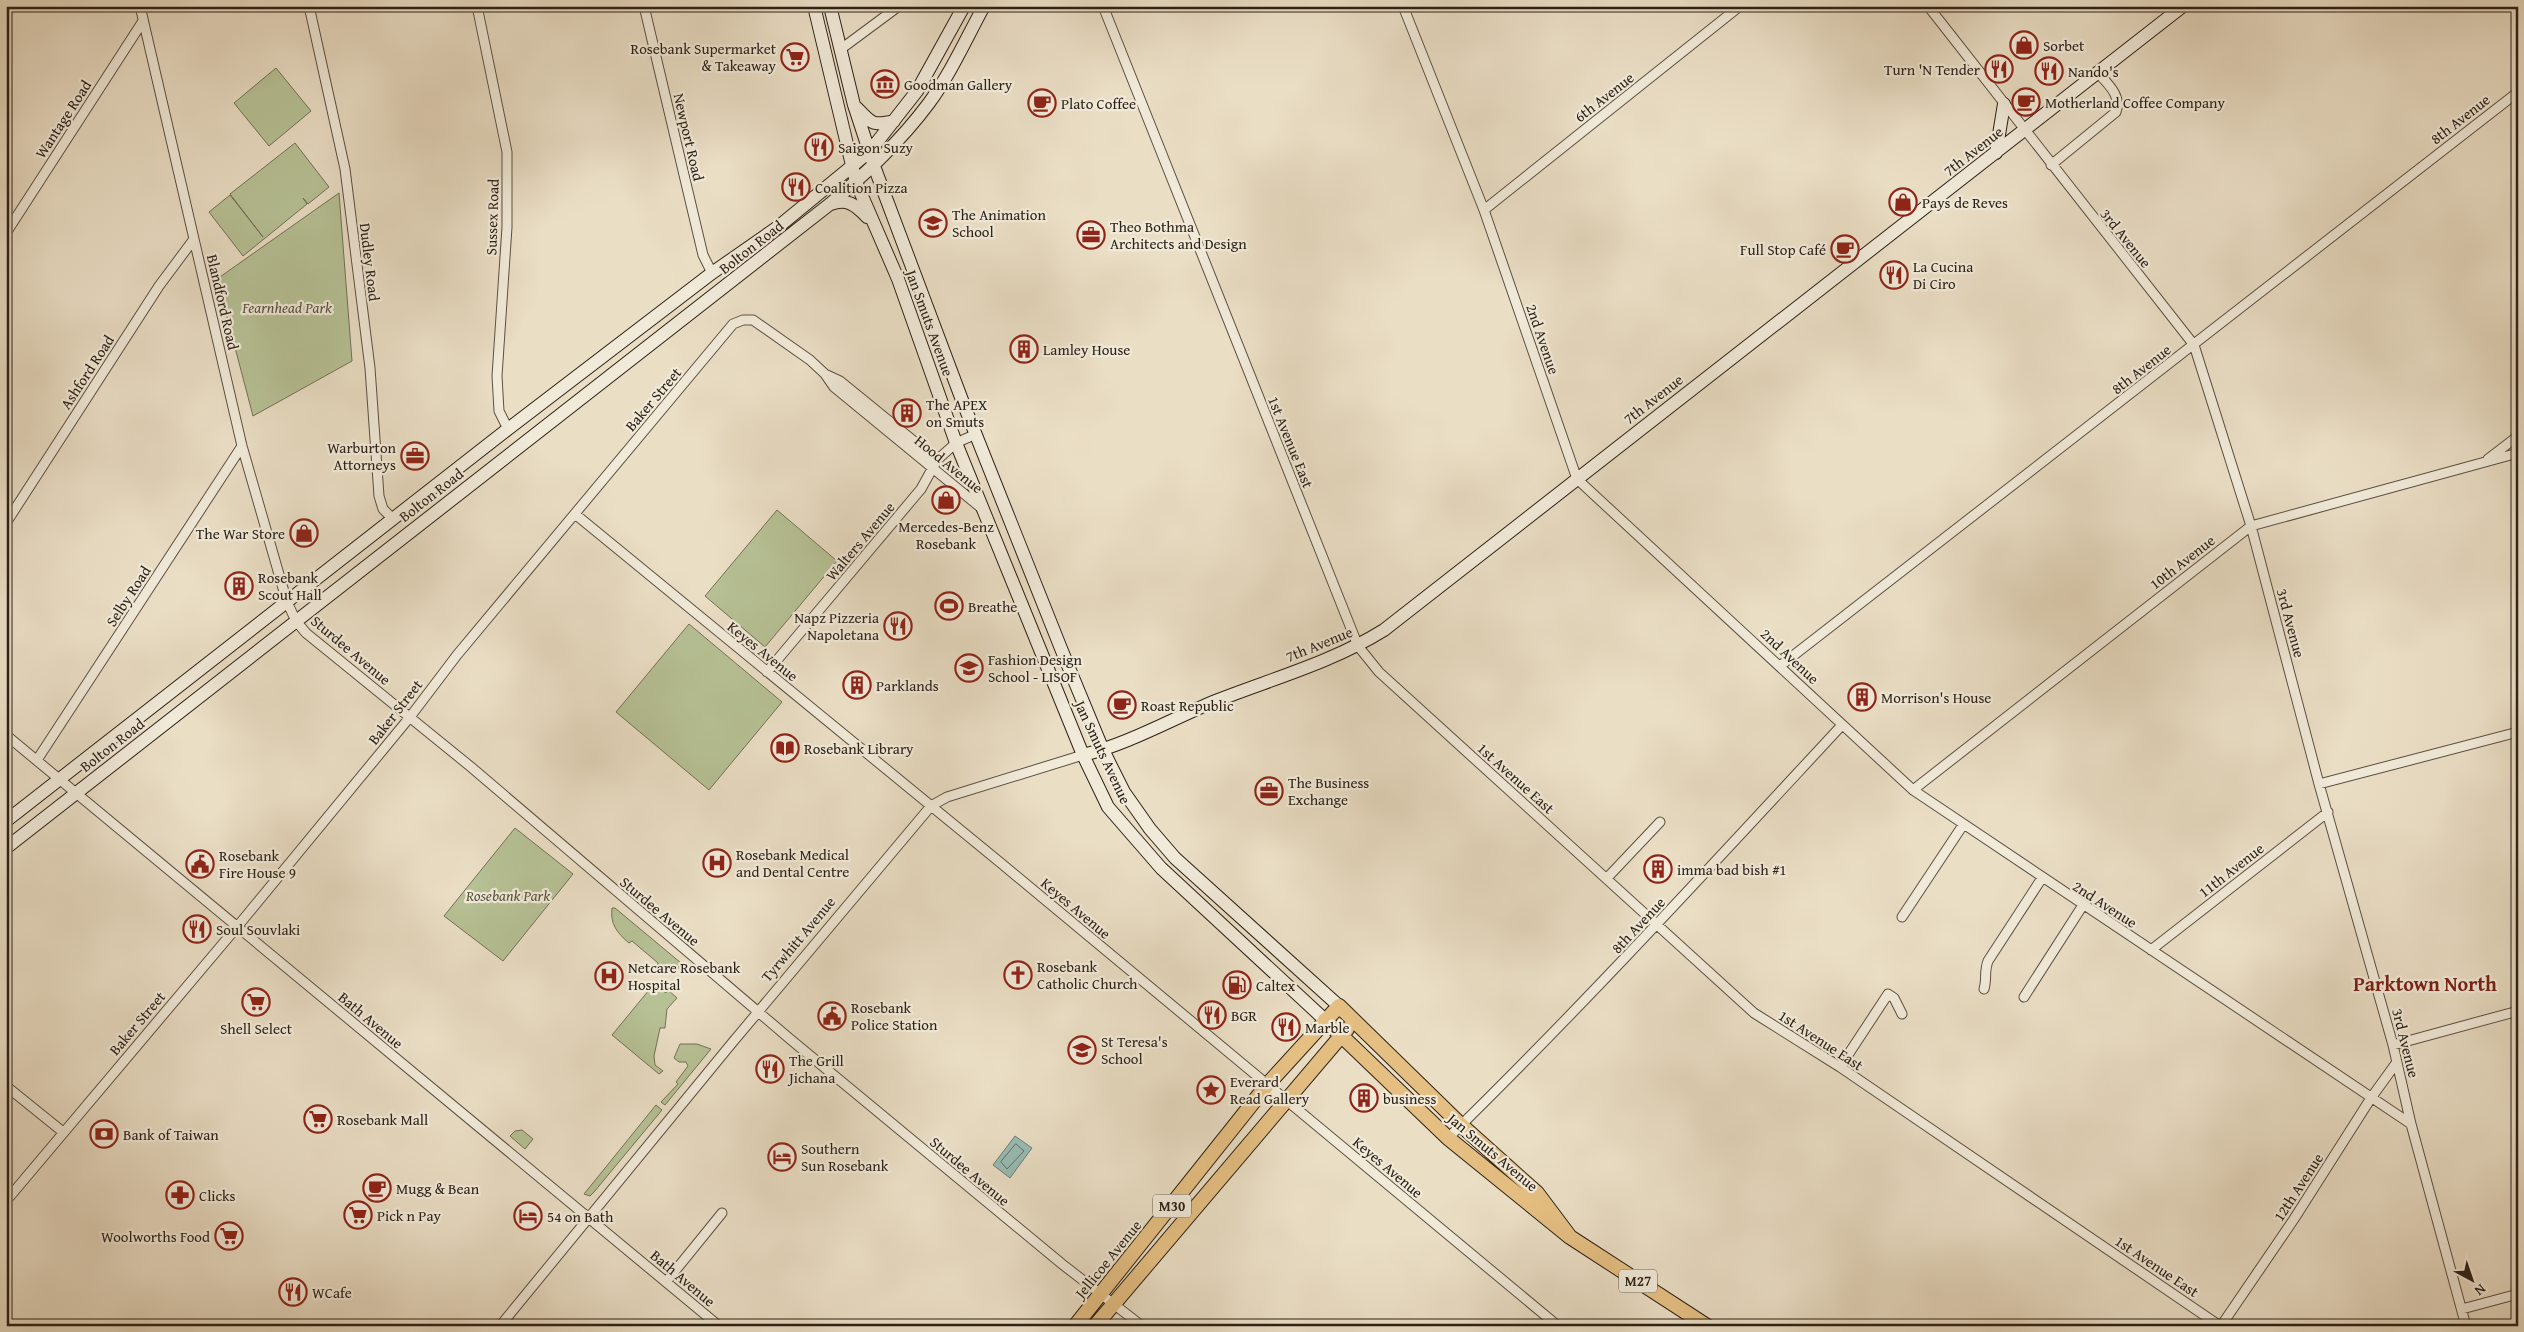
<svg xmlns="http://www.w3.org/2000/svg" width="2524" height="1332" viewBox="0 0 2524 1332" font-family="'Gentium Book Plus',serif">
<rect width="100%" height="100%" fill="#eadec5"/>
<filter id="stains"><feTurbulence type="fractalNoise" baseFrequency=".004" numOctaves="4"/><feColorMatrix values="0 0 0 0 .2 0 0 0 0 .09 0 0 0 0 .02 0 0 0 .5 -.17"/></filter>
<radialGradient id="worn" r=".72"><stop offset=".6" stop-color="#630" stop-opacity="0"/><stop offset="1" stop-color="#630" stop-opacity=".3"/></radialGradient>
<path fill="#b6c195" stroke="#717156" d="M 276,68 L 311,111 L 269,146 L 234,103 Z
M 295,143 L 329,187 L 308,204 L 303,198 L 307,204 L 243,256 L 209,212 L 230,195 L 263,237 L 230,194 Z
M 339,193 L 352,361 L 253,416 L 217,279 Z
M 777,510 L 837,561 L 765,647 L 705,596 Z
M 689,624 L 782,702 L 709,790 L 616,712 Z
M 515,828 L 573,874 L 503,961 L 444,916 Z
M 612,908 L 615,908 L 681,963 L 678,969 C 669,973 664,971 657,966 L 658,963 L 632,941 L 629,943 C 617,933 610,924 612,908 Z
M 654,984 L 666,993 L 668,990 L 677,998 L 667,1009 L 665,1028 L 660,1028 L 654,1056 L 655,1065 L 663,1071 L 659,1074 L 612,1035 Z
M 680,1044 L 697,1044 L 711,1049 L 665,1105 L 661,1102 L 678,1084 L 676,1082 L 688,1066 L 686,1062 L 679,1062 L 674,1058 Z
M 656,1105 L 662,1110 L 594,1192 L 590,1196 L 584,1194 Z
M 522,1130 L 533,1139 L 525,1149 L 510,1136 L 515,1131 Z"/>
<path fill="#98bcb5" stroke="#6d7e76" d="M 1015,1136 L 1032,1148 L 1010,1178 L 993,1165 Z"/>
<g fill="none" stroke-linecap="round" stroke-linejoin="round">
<path stroke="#626e66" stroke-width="1" d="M 1016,1144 L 1024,1151 L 1007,1169 L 1001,1162 Z"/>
<g stroke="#5c5042" stroke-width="11">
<path id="street" d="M 140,6 L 242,446 L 287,602 L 296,621 L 306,633 L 471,767 L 790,1039 L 1062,1264 L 1142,1326
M 309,6 L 345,169 L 370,368 L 379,496 L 383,509 L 393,519
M 477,6 L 507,152 L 507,227 L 497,376 L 499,411 L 508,429
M 644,6 L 703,255 L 712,273
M 1103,6 L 1358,646 L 1379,672 L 1754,1013 L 1840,1067 L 2220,1326
M 1403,6 L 1484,210 L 1577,479 L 1913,790 L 2411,1124
M 1928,6 L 2194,345 L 2251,526 L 2319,784 L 2393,1045 L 2411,1124 L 2466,1326
M 841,49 L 899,6
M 2051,165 L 2116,112 C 2122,96 2108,84 2098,73
M 1484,210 L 1740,6
M 6,233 L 143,21
M 825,374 L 840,381 L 937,460
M 2488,459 L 2518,436
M 575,514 L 1002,864 L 1558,1326
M 6,523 L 159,286 L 194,239
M 1780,666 L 2518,92
M 767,672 L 921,489 L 937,460 L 956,443 L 976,434
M 6,735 L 719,1326
M 37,760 L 242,446
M 2319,784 L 2518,732
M 1913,790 L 2251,526 L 2518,453
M 1607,878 L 1660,822
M 1902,917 L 1963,825
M 2151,950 L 2328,812
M 1984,989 C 1987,979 1984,971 1988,961 L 2042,878
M 2024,997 L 2083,905
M 2393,1045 L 2518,1011
M 1840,1067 L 1888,994 L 1894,998 L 1902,1014
M 6,1086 L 63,1132
M 1448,1138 C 1584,1005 1713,864 1842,725
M 6,1201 L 237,927 L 410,717 L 457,655 L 733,324 L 743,320 L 753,320 L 810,360 L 825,374 L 834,387 L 980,507
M 666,1282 L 722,1213
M 2462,1309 L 2518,1294
M 500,1326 L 732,1043 L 931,806 L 947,797 L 1083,755
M 2221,1326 L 2294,1219 L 2371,1098 L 2397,1062"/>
</g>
<g stroke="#2c2117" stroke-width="14">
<path id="secondary" d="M 814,6 L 856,182 L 898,279 L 956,443 L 1083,755 L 1108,807 L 1161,868 L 1325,1020
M 830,6 L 854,105 L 874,166 L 962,400 L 1062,651 L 1103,750 L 1124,792 L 1150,829 L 1175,858 L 1339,1006
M 857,108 C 872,124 873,126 894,121
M 1996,153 L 2004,104
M 831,204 C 847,198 856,205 867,217
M 1083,755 C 1128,744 1170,720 1213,702 C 1271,679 1331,663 1384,630 L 2183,6
M 6,821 L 508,429 L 712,273 L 778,227 L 851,167 L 870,151 L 917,91 L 964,6
M 6,848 L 830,204 C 866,173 900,142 929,103 C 951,73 966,39 984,6"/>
</g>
<g stroke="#2c2117" stroke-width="16">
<path id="primary" d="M 1325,1020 L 1448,1138 L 1570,1237 L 1707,1326
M 1075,1326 L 1267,1085 L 1339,1006 L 1461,1125 L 1537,1193 L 1570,1237
M 1095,1326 L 1347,1029"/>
</g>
<use href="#street" stroke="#f1ead9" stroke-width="9"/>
<use href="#secondary" stroke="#f1ead9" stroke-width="12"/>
<use href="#primary" stroke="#e5bf82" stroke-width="14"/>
</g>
<defs>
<g id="shop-ring" transform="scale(1.4375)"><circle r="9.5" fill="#f1ead9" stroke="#8f2418" stroke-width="1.5"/><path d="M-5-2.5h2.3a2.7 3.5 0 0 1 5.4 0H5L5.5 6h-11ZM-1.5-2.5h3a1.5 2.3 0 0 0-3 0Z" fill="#8f2418"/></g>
<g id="supermarket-ring" transform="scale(1.4375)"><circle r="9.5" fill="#f1ead9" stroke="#8f2418" stroke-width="1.5"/><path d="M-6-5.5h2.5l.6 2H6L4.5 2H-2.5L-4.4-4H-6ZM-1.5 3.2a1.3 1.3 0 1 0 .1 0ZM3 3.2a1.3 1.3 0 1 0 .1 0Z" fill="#8f2418"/></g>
<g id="restaurant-ring" transform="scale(1.4375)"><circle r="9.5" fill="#f1ead9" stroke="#8f2418" stroke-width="1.5"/><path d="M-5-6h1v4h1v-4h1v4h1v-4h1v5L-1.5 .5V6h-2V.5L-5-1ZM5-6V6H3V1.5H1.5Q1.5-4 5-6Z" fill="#8f2418"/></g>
<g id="museum-ring" transform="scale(1.4375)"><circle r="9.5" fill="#f1ead9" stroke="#8f2418" stroke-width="1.5"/><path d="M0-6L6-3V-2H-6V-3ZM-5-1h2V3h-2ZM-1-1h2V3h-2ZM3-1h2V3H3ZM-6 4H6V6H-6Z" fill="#8f2418"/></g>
<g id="cafe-ring" transform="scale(1.4375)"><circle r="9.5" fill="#f1ead9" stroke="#8f2418" stroke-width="1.5"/><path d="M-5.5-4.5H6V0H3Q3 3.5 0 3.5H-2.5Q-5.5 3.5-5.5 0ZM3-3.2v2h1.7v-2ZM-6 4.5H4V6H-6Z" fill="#8f2418"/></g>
<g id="school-ring" transform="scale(1.4375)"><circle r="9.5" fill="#f1ead9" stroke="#8f2418" stroke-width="1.5"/><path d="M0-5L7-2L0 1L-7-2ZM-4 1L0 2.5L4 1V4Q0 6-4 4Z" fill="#8f2418"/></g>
<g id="office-ring" transform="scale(1.4375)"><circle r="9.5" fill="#f1ead9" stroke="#8f2418" stroke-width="1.5"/><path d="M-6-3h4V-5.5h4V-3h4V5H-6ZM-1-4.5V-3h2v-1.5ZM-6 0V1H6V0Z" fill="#8f2418"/></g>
<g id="building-ring" transform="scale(1.4375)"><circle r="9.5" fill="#f1ead9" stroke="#8f2418" stroke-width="1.5"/><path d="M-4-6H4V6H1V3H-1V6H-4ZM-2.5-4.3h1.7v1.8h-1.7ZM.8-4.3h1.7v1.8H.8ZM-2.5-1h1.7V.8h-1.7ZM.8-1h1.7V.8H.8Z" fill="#8f2418"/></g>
<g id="stadium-ring" transform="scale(1.4375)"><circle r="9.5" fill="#f1ead9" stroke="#8f2418" stroke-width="1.5"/><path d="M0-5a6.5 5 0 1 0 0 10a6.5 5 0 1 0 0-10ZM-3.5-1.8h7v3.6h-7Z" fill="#8f2418"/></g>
<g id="university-ring" transform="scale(1.4375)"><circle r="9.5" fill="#f1ead9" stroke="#8f2418" stroke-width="1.5"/><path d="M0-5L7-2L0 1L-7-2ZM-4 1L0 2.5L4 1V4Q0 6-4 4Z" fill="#8f2418"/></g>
<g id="library-ring" transform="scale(1.4375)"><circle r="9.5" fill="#f1ead9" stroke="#8f2418" stroke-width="1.5"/><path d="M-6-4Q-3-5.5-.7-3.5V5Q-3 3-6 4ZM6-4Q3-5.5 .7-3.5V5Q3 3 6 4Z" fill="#8f2418"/></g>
<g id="hospital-ring" transform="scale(1.4375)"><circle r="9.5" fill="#f1ead9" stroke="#8f2418" stroke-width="1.5"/><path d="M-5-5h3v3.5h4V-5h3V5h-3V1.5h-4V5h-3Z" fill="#8f2418"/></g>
<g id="civic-ring" transform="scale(1.4375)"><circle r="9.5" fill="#f1ead9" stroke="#8f2418" stroke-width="1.5"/><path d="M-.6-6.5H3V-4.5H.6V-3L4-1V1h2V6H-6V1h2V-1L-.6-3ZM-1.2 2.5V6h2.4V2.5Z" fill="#8f2418"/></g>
<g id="church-ring" transform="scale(1.4375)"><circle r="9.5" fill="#f1ead9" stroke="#8f2418" stroke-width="1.5"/><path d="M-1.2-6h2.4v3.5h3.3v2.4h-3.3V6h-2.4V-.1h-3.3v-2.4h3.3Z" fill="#8f2418"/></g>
<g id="fuel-ring" transform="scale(1.4375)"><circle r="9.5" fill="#f1ead9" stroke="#8f2418" stroke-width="1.5"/><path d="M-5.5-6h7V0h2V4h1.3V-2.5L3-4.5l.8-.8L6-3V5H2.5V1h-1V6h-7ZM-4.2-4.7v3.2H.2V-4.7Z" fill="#8f2418"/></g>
<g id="sight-ring" transform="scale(1.4375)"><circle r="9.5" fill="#f1ead9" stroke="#8f2418" stroke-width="1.5"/><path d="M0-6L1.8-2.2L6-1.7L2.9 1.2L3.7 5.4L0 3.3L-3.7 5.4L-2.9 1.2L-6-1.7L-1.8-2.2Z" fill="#8f2418"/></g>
<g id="bank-ring" transform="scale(1.4375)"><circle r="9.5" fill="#f1ead9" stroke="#8f2418" stroke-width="1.5"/><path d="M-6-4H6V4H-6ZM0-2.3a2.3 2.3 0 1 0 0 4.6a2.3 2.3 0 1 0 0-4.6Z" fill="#8f2418"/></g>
<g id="hotel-ring" transform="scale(1.4375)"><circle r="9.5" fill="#f1ead9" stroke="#8f2418" stroke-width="1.5"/><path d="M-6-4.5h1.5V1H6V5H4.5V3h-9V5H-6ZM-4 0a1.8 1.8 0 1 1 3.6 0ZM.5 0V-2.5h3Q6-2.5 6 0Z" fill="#8f2418"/></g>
<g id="pharmacy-ring" transform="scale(1.4375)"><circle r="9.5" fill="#f1ead9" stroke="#8f2418" stroke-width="1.5"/><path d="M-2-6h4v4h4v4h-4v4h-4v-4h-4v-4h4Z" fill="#8f2418"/></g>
</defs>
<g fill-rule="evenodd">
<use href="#shop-ring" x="2024" y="45"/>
<use href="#supermarket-ring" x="795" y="57"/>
<use href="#restaurant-ring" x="1999" y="69"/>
<use href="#restaurant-ring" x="2049" y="71"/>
<use href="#museum-ring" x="885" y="84"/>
<use href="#cafe-ring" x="2026" y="102"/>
<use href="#cafe-ring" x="1042" y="103"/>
<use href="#restaurant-ring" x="819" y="147"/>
<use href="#restaurant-ring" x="796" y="187"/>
<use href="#shop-ring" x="1903" y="202"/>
<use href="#school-ring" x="933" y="223"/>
<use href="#office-ring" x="1091" y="235"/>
<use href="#cafe-ring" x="1845" y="249"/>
<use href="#restaurant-ring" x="1894" y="275"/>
<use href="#building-ring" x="1024" y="349"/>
<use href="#building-ring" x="907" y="413"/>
<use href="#office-ring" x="415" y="456"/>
<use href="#shop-ring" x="946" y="500"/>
<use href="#shop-ring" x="304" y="533"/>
<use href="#building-ring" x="239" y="586"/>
<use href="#stadium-ring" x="949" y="606"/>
<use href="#restaurant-ring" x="898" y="626"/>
<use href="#university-ring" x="969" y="668"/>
<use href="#building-ring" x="857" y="685"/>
<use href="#building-ring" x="1862" y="697"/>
<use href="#cafe-ring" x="1122" y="705"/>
<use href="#library-ring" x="785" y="748"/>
<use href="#office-ring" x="1269" y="791"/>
<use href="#hospital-ring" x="717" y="863"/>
<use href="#civic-ring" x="200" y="864"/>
<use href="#building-ring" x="1658" y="869"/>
<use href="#restaurant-ring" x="197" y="929"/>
<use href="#church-ring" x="1018" y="975"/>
<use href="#hospital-ring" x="609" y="976"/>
<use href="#fuel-ring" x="1237" y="985"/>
<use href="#supermarket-ring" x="256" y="1002"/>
<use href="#restaurant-ring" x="1212" y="1015"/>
<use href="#civic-ring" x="832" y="1016"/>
<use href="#restaurant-ring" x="1286" y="1027"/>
<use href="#school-ring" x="1082" y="1050"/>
<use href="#restaurant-ring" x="770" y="1069"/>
<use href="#sight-ring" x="1211" y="1090"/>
<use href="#building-ring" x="1364" y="1098"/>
<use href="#supermarket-ring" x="318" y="1119"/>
<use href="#bank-ring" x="104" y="1134"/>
<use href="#hotel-ring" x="782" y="1157"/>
<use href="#cafe-ring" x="377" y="1188"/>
<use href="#pharmacy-ring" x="180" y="1195"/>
<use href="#supermarket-ring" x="358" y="1215"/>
<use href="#hotel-ring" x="528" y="1216"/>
<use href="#supermarket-ring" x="229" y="1236"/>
<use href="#restaurant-ring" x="293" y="1292"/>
</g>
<g text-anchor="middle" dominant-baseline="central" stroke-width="4.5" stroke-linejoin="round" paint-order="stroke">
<g fill="#f1ead9" stroke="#675d51" stroke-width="1">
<rect x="1153" y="1194.5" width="38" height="23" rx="4"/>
<rect x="1619" y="1269.5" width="38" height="23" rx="4"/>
</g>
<g font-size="14" font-weight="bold" fill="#2c2117">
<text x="1172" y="1206">M30</text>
<text x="1638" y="1281">M27</text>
</g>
<g font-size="15" fill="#2c2117" stroke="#f1ead9" text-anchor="start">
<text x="2043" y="45">Sorbet</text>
<text x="776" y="48" text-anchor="end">Rosebank Supermarket<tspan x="776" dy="17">&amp; Takeaway</tspan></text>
<text x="1980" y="69" text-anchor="end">Turn 'N Tender</text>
<text x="2068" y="71">Nando's</text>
<text x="904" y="84">Goodman Gallery</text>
<text x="2045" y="102">Motherland Coffee Company</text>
<text x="1061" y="103">Plato Coffee</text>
<text x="838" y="147">Saigon Suzy</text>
<text x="815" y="187">Coalition Pizza</text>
<text x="1922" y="202">Pays de Reves</text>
<text x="952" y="214">The Animation<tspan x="952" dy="17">School</tspan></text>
<text x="1110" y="226">Theo Bothma<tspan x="1110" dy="17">Architects and Design</tspan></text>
<text x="1826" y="249" text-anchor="end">Full Stop Café</text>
<text x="1913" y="266">La Cucina<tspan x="1913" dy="17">Di Ciro</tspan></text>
<text x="1043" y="349">Lamley House</text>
<text x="926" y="404">The APEX<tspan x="926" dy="17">on Smuts</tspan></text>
<text x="396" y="447" text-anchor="end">Warburton<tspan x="396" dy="17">Attorneys</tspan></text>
<text x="946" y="526" text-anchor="middle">Mercedes-Benz<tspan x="946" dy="17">Rosebank</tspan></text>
<text x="285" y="533" text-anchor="end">The War Store</text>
<text x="258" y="577">Rosebank<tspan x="258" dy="17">Scout Hall</tspan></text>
<text x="968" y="606">Breathe</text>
<text x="879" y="617" text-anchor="end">Napz Pizzeria<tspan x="879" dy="17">Napoletana</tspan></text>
<text x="988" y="659">Fashion Design<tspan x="988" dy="17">School - LISOF</tspan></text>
<text x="876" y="685">Parklands</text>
<text x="1881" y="697">Morrison's House</text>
<text x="1141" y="705">Roast Republic</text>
<text x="804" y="748">Rosebank Library</text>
<text x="1288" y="782">The Business<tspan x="1288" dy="17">Exchange</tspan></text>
<text x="736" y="854">Rosebank Medical<tspan x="736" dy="17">and Dental Centre</tspan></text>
<text x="219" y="855">Rosebank<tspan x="219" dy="17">Fire House 9</tspan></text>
<text x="1677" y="869">imma bad bish #1</text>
<text x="216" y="929">Soul Souvlaki</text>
<text x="1037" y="966">Rosebank<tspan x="1037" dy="17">Catholic Church</tspan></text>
<text x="628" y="967">Netcare Rosebank<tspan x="628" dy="17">Hospital</tspan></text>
<text x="1256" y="985">Caltex</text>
<text x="851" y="1007">Rosebank<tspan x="851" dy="17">Police Station</tspan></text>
<text x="1231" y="1015">BGR</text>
<text x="1305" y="1027">Marble</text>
<text x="256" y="1028" text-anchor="middle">Shell Select</text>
<text x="1101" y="1041">St Teresa's<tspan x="1101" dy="17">School</tspan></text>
<text x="789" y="1060">The Grill<tspan x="789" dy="17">Jichana</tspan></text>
<text x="1230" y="1081">Everard<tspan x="1230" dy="17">Read Gallery</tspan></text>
<text x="1383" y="1098">business</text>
<text x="337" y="1119">Rosebank Mall</text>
<text x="123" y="1134">Bank of Taiwan</text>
<text x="801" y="1148">Southern<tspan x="801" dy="17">Sun Rosebank</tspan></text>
<text x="396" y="1188">Mugg &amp; Bean</text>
<text x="199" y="1195">Clicks</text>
<text x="377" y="1215">Pick n Pay</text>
<text x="547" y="1216">54 on Bath</text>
<text x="210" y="1236" text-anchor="end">Woolworths Food</text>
<text x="312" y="1292">WCafe</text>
</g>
<g font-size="15" fill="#2c2117" stroke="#f1ead9">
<text transform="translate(1604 97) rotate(-38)">6th Avenue</text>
<text transform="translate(63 119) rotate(-57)">Wantage Road</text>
<text transform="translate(2460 119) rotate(-38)">8th Avenue</text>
<text transform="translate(689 137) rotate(77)">Newport Road</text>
<text transform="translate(1973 151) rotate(-38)">7th Avenue</text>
<text transform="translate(492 217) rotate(-88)">Sussex Road</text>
<text transform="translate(2126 238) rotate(51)">3rd Avenue</text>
<text transform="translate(751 247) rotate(-38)">Bolton Road</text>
<text transform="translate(370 262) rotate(83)">Dudley Road</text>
<text transform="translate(223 302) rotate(77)">Blandford Road</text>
<text transform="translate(930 323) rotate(70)">Jan Smuts Avenue</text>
<text transform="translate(1543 339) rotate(71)">2nd Avenue</text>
<text transform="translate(2141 369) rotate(-38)">8th Avenue</text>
<text transform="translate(87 372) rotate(-57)">Ashford Road</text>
<text transform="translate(653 399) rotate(-50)">Baker Street</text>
<text transform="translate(1653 399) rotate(-38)">7th Avenue</text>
<text transform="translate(1291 442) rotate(68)">1st Avenue East</text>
<text transform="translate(949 464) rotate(39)">Hood Avenue</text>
<text transform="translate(431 495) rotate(-38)">Bolton Road</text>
<text transform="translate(860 541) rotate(-50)">Walters Avenue</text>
<text transform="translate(2182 562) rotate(-38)">10th Avenue</text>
<text transform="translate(128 596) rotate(-57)">Selby Road</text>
<text transform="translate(2291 623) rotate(75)">3rd Avenue</text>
<text transform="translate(1319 644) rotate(-22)">7th Avenue</text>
<text transform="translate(351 650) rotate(40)">Sturdee Avenue</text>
<text transform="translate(763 651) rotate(39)">Keyes Avenue</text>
<text transform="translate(1790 656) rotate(43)">2nd Avenue</text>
<text transform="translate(395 712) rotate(-52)">Baker Street</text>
<text transform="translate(112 745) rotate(-38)">Bolton Road</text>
<text transform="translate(1103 752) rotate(65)">Jan Smuts Avenue</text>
<text transform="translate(1516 778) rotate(42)">1st Avenue East</text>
<text transform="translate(2231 870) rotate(-38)">11th Avenue</text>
<text transform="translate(2105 904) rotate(33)">2nd Avenue</text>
<text transform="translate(1076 908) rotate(40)">Keyes Avenue</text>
<text transform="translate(660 911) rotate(40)">Sturdee Avenue</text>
<text transform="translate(1638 925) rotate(-47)">8th Avenue</text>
<text transform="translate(798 939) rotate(-50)">Tyrwhitt Avenue</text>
<text transform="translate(371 1020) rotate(40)">Bath Avenue</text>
<text transform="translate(137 1023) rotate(-50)">Baker Street</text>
<text transform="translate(1821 1040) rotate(33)">1st Avenue East</text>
<text transform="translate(2406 1043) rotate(76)">3rd Avenue</text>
<text transform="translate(1493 1152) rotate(40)">Jan Smuts Avenue</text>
<text transform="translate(1388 1167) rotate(40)">Keyes Avenue</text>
<text transform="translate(970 1171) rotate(40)">Sturdee Avenue</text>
<text transform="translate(2298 1187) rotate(-57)">12th Avenue</text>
<text transform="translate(1108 1259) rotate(-51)">Jellicoe Avenue</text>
<text transform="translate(2157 1266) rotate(34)">1st Avenue East</text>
<text transform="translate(683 1278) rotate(40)">Bath Avenue</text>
</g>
<g font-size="15" font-style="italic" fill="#55513d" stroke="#f1ead9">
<text x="287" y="307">Fearnhead Park</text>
<text x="508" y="895">Rosebank Park</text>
</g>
<g font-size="20" font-weight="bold" fill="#7a1f14" stroke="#f1ead9">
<text x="2425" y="983">Parktown North</text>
</g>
</g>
<rect width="2524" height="1332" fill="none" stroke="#eadec5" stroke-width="25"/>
<rect x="8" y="8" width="2509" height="1317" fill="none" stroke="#2c2117" stroke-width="2.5"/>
<rect x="12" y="12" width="2499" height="1307" fill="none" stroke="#2c2117"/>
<g transform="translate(2472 1280) rotate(140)" stroke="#f1ead9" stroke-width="4" paint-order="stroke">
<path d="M0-4L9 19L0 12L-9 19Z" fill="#2c2117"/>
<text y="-8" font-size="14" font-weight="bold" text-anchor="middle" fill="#2c2117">N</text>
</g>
<rect width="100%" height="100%" filter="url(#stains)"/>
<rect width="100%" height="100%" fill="url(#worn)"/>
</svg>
